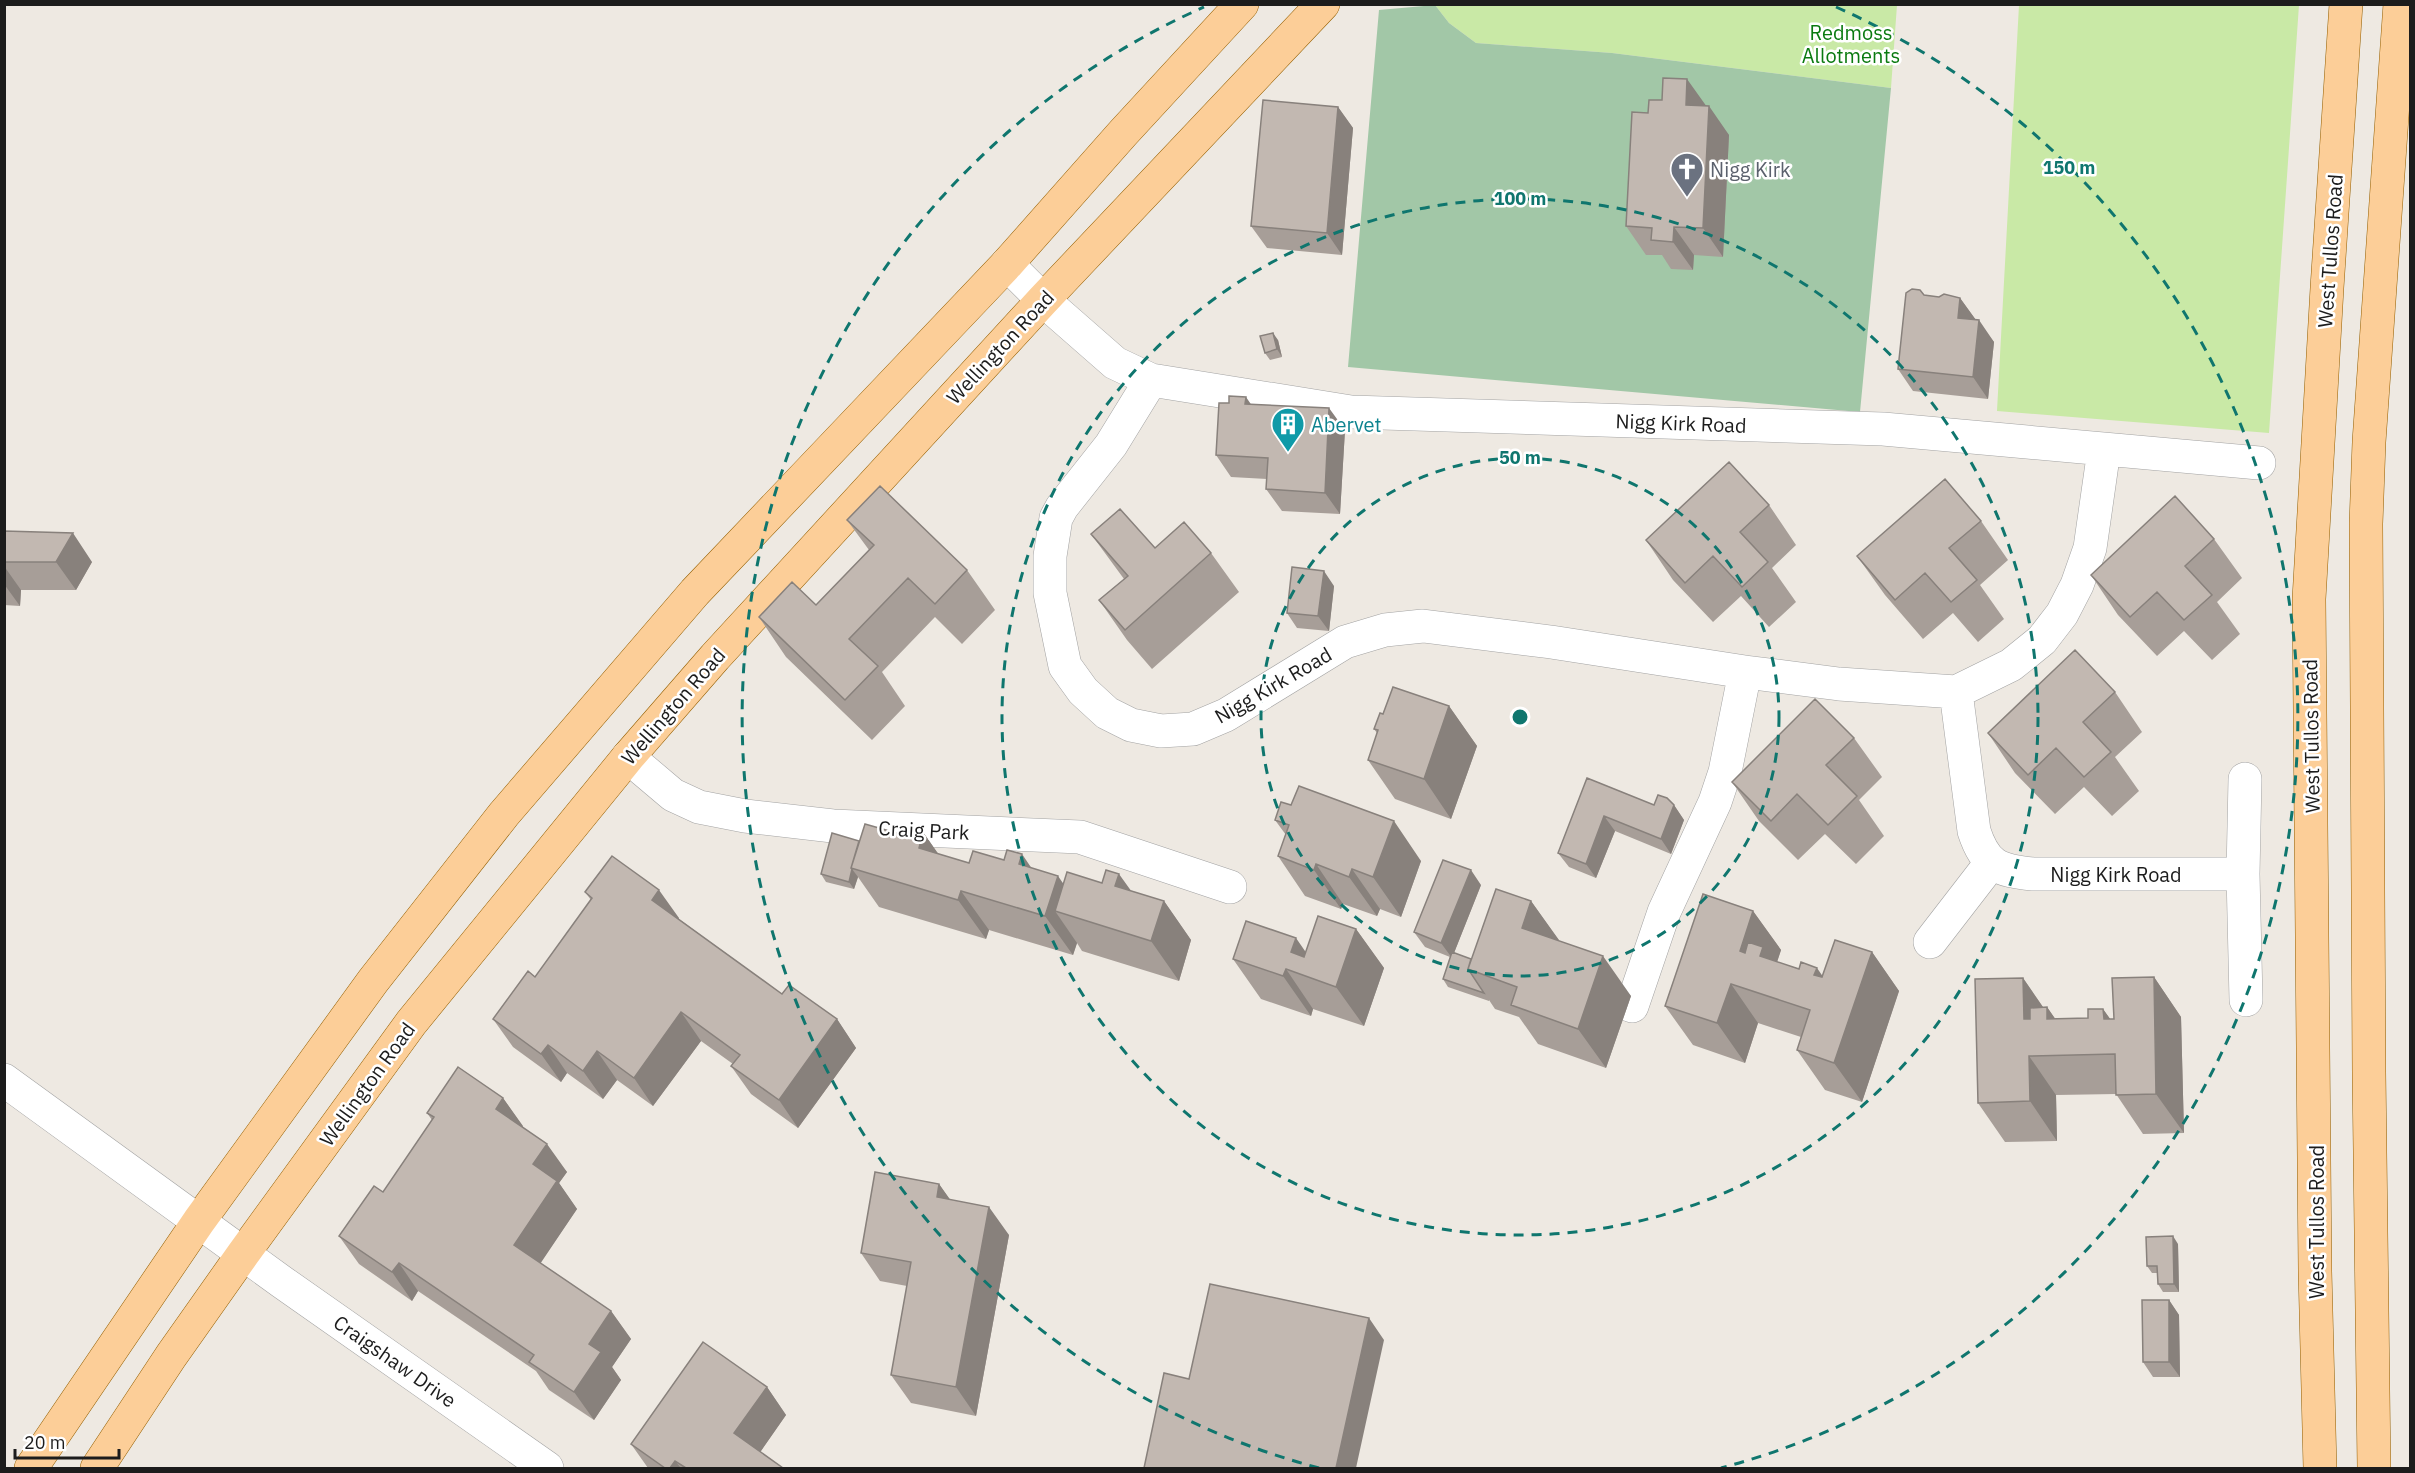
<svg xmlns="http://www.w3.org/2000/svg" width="2415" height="1473" viewBox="0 0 2415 1473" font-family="'IBM Plex Sans',sans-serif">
<rect width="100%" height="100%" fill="#eee9e2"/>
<path fill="#c9e9a6" d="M 1435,5 L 1897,5 L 1891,88 L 1612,53 L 1476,43 L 1449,23 Z
M 2019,5 L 2299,5 L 2269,433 L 1997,411 Z"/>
<path fill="#a2c7a7" d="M 1435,5 L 1449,23 L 1476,43 L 1612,53 L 1891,88 L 1860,412 L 1348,367 L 1379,10 Z"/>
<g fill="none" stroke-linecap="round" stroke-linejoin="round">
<g stroke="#a3a3a3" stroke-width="34">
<path id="minor" d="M 1007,264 L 1043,300 L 1115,363 L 1151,380 L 1351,412 L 1883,429 L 2259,463
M 1151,380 L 1111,445 L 1062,507 L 1056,518 L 1050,556 L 1050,593 L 1065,666 L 1083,691 L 1107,713 L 1131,725 L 1161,731 L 1193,729 L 1226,715 L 1345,642 L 1385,630 L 1423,626 L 1551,642 L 1745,672 L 1839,684 L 1956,692 L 2011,665 L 2042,640 L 2062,614 L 2077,585 L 2090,548 L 2104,450
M 1956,692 L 1974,831 C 1985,865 1998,871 2033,874 L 2243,874
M 628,757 L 673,795 L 699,807 L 745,816 L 833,826 L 1080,837 L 1230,887
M 2245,779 L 2243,874 L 2246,1000
M 1930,942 L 1991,863
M 1632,1006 L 1664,912 L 1715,802 L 1725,772 L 1745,672
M 4,1080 L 282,1282 L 547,1468"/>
</g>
<g stroke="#945f00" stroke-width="34">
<path id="major" d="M 31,1468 L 199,1221 L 373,981 L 504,814 L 695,592 L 1007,264 L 1123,133 L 1242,4
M 97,1468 L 171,1356 L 243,1254 L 411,1023 L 628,757 L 715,657 L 1043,300 L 1323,4
M 2320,1468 L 2315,1271 L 2309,599 L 2327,288 L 2346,4
M 2374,1468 L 2369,1072 L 2366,524 L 2369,442 L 2400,4"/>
</g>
<use href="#minor" stroke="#fff" stroke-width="33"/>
<use href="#major" stroke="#fcce98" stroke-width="33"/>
</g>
<path fill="#a79e98" d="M 1706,106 L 1729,135 L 1723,257 L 1694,255 L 1693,270 L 1671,269 L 1662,255 L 1646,255 L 1626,226 L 1648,113 Z
M 1338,107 L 1353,128 L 1342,255 L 1267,248 L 1251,226 Z
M 1939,297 L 1960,298 L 1975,319 L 1994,342 L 1988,399 L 1913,391 L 1898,369 Z
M 1278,340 L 1282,357 L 1270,360 L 1265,353 Z
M 1251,404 L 1345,430 L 1340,514 L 1282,511 L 1266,489 L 1267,479 L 1231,477 L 1216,455 Z
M 1769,505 L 1796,545 L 1772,568 L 1796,602 L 1769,627 L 1741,596 L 1713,622 L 1673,580 L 1646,540 Z
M 847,520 L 967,570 L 995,610 L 962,644 L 935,617 L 882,672 L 905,706 L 872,740 L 786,657 L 759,617 L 816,605 L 869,550 Z
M 1981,521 L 2008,560 L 1980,585 L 2004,619 L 1978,642 L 1953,613 L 1923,639 L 1885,595 L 1857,556 Z
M 4,531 L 92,562 L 76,590 L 21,590 L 20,606 L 4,605 Z
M 1091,534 L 1155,548 L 1211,553 L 1239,592 L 1152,669 L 1127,640 L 1099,600 L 1124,579 Z
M 2214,539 L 2242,578 L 2217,602 L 2240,634 L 2212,660 L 2184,631 L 2157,656 L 2118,615 L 2091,575 Z
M 1334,586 L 1329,631 L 1297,628 L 1287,613 Z
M 2115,692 L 2142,732 L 2115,757 L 2139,791 L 2112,816 L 2084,787 L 2055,814 L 2015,773 L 1988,733 Z
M 1449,706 L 1477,746 L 1451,819 L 1395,799 L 1368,760 L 1377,733 L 1374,729 L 1383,714 Z
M 1854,738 L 1882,777 L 1859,800 L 1884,836 L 1856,864 L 1825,834 L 1798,860 L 1759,821 L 1732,782 Z
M 1587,778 L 1654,805 L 1674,805 L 1684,820 L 1671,854 L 1615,831 L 1596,878 L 1569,867 L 1558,853 Z
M 1275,820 L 1421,861 L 1401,917 L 1380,909 L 1377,916 L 1343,904 L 1341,909 L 1305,896 L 1278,856 L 1286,835 Z
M 923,832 L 938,854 L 969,863 L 1031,868 L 1063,884 L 1102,883 L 1164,901 L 1191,940 L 1179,981 L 1082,951 L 1077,943 L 1073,955 L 989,930 L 986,939 L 879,907 L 858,877 L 854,889 L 826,882 L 821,874 L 859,841 L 907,836 Z
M 1481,885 L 1454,953 L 1471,959 L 1531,901 L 1559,941 L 1631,996 L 1606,1068 L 1538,1044 L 1519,1017 L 1495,1009 L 1489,1000 L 1489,1001 L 1448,987 L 1443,979 L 1450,957 L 1425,947 L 1414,932 Z
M 585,892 L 679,918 L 679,919 L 782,994 L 837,1019 L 856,1048 L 798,1128 L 751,1094 L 731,1066 L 733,1064 L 701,1041 L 653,1106 L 617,1080 L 603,1099 L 567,1073 L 561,1082 L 513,1047 L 493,1019 L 535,977 L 591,900 Z
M 1753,911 L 1781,950 L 1777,962 L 1823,976 L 1872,952 L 1899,991 L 1862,1102 L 1825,1090 L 1797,1050 L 1801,1037 L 1758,1023 L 1745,1063 L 1693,1045 L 1665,1006 Z
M 1356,929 L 1384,968 L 1364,1026 L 1313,1009 L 1311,1016 L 1261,999 L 1233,959 L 1306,952 Z
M 2154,977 L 2181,1017 L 2184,1133 L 2143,1134 L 2116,1094 L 2056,1095 L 2057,1141 L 2005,1142 L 1978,1103 L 2023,978 L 2043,1007 L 2047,1007 L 2055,1019 L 2088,1018 L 2103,1009 L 2110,1019 L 2114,1019 Z
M 503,1098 L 523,1127 L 567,1172 L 559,1183 L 577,1209 L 540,1263 L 611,1311 L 631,1339 L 612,1367 L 621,1380 L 594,1420 L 549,1390 L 536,1371 L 418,1291 L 412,1301 L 359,1264 L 339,1236 L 383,1192 L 432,1120 L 427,1113 Z
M 939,1184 L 950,1200 L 1009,1235 L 976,1416 L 911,1403 L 891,1375 L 907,1286 L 880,1281 L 861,1253 Z
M 2178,1244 L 2179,1292 L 2163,1292 L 2158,1284 L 2158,1273 L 2152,1273 L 2147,1266 Z
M 2169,1300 L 2179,1315 L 2180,1377 L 2153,1377 L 2143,1362 Z
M 767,1387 L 786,1415 L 760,1452 L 783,1468 L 648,1468 L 631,1444 Z"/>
<path fill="#88817c" d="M 1687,79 L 1707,107 L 1686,105 Z
M 1709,106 L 1729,135 L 1723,257 L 1703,228 Z
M 1338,107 L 1353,128 L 1342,255 L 1327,233 Z
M 1674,227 L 1694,255 L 1693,270 L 1673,242 Z
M 1960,298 L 1976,320 L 1958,318 Z
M 1979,320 L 1994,342 L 1988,399 L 1973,377 Z
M 1273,333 L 1278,340 L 1282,357 L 1277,349 Z
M 1246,397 L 1261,419 L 1245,404 Z
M 1329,408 L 1345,430 L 1340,514 L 1325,493 Z
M 73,533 L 92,562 L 76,590 L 56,562 Z
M 4,566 L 21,590 L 20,606 L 4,584 Z
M 1324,571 L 1334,586 L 1329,631 L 1318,616 Z
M 1449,706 L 1477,746 L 1451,819 L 1424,779 Z
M 1674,805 L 1684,820 L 1671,854 L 1661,839 Z
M 1604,816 L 1615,831 L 1596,878 L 1586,864 Z
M 1394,821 L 1421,861 L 1401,917 L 1373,877 Z
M 923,832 L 951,872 L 919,848 Z
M 1022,854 L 1049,894 L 1019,864 Z
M 1316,864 L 1343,904 L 1341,909 L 1314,870 Z
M 852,869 L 858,877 L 854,889 L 849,882 Z
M 1352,869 L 1380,909 L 1377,916 L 1349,877 Z
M 1471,870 L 1481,885 L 1452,958 L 1441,943 Z
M 1119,874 L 1147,913 L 1115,886 Z
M 1058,876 L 1085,915 L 1055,911 L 1077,943 L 1073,955 L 1045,916 Z
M 659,890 L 679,918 L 672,928 L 652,900 Z
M 961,891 L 989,930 L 986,939 L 958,900 Z
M 1164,901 L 1191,940 L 1179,981 L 1151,941 Z
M 1531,901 L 1559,940 L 1550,968 L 1522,928 Z
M 1753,911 L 1781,950 L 1776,965 L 1740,951 Z
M 1356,929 L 1384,968 L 1364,1026 L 1336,987 Z
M 1296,938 L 1323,977 L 1291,952 Z
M 1872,952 L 1899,991 L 1862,1102 L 1834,1063 Z
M 1603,956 L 1631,996 L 1606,1068 L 1578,1029 Z
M 1817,968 L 1844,1007 L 1814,975 Z
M 1286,969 L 1313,1009 L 1311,1016 L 1283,976 Z
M 2154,977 L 2181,1017 L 2184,1133 L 2156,1094 Z
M 2023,978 L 2047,1013 L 2047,1007 L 2075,1047 L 2024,1019 Z
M 1731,984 L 1758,1023 L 1745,1063 L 1717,1023 Z
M 2103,1009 L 2131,1048 L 2104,1019 Z
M 681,1012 L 701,1041 L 653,1106 L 634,1078 Z
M 837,1019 L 856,1048 L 798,1128 L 779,1100 Z
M 548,1045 L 567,1073 L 561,1082 L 541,1054 Z
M 597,1051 L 617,1080 L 603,1099 L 583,1071 Z
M 2029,1056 L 2056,1095 L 2057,1141 L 2030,1101 Z
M 503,1098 L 523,1126 L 516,1137 L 496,1109 Z
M 547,1144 L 567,1172 L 559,1183 L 577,1209 L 534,1273 L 514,1245 L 533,1164 Z
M 939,1184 L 959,1212 L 937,1197 Z
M 989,1207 L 1009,1235 L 976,1416 L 956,1387 Z
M 2173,1236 L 2178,1244 L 2179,1292 L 2174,1284 Z
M 399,1263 L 418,1291 L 412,1301 L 392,1272 Z
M 2169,1300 L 2179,1315 L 2180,1377 L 2169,1362 Z
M 611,1311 L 631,1339 L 612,1367 L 621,1380 L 594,1420 L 574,1392 L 589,1344 Z
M 1369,1318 L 1384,1340 L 1356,1468 L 1336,1468 Z
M 767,1387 L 786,1415 L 754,1461 L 734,1433 Z
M 675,1461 L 681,1468 L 670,1468 Z"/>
<path fill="#c2b8b1" stroke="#88817c" stroke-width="1.5" d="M 1663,78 L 1687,79 L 1686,105 L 1709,106 L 1703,228 L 1674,227 L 1673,242 L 1651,240 L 1652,228 L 1626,226 L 1632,112 L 1648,113 L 1649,100 L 1662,100 Z
M 1263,100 L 1338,107 L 1327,233 L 1251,226 Z
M 1912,289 L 1920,290 L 1924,295 L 1939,297 L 1944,294 L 1960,298 L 1958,318 L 1979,320 L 1973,377 L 1898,369 L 1906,293 Z
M 1273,333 L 1277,349 L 1265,353 L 1260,336 Z
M 1229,396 L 1246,397 L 1245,404 L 1329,408 L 1325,493 L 1266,489 L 1268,458 L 1216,455 L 1219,403 L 1229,403 Z
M 1729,462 L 1769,505 L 1740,532 L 1768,562 L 1742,587 L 1713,556 L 1685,583 L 1646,540 Z
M 1945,479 L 1981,521 L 1949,548 L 1977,580 L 1951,602 L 1925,573 L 1895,600 L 1857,556 Z
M 880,486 L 967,570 L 935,604 L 908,578 L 849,639 L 878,666 L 845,700 L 759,617 L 792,582 L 816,605 L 874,545 L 847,520 Z
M 2175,496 L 2214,539 L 2185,566 L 2212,595 L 2184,620 L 2157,592 L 2130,617 L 2091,575 Z
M 1120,509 L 1155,548 L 1184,522 L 1211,553 L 1125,630 L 1099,600 L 1128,576 L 1091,534 Z
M 4,531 L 73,533 L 56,562 L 4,562 Z
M 1292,567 L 1324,571 L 1318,616 L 1287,613 Z
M 2075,650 L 2115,692 L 2083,722 L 2111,752 L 2084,777 L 2056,748 L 2028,775 L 1988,733 Z
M 1393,687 L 1449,706 L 1424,779 L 1368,760 L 1378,730 L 1374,729 L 1380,713 L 1383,714 Z
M 1815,699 L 1854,738 L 1826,765 L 1857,796 L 1828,825 L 1797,794 L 1771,821 L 1732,782 Z
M 1587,778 L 1654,805 L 1658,795 L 1667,798 L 1674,805 L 1661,839 L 1604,816 L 1586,864 L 1558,853 Z
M 1299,786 L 1394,821 L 1373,877 L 1352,869 L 1349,877 L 1316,864 L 1314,870 L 1278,856 L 1289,825 L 1275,820 L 1281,802 L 1291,805 Z
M 865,824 L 907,836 L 909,828 L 923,832 L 919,848 L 969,863 L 973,851 L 1004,860 L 1007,850 L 1022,854 L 1019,864 L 1058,876 L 1045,916 L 961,891 L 958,900 L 851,868 Z
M 832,833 L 859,841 L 851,868 L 852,869 L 849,882 L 821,874 Z
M 612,856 L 659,890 L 652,900 L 782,994 L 789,985 L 837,1019 L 779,1100 L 731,1066 L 740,1055 L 681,1012 L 634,1078 L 597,1051 L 583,1071 L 548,1045 L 541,1054 L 493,1019 L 528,971 L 535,977 L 592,898 L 585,892 Z
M 1443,860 L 1471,870 L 1441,943 L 1414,932 Z
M 1106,870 L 1119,874 L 1115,886 L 1164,901 L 1151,941 L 1055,911 L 1067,872 L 1102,883 Z
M 1496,889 L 1531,901 L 1522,928 L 1603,956 L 1578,1029 L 1511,1005 L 1517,987 L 1468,969 Z
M 1703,894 L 1753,911 L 1740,951 L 1745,953 L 1748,942 L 1763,947 L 1760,956 L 1799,969 L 1801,962 L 1817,968 L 1814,975 L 1822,977 L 1835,940 L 1872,952 L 1834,1063 L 1797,1050 L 1810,1010 L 1731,984 L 1717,1023 L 1665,1006 Z
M 1318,916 L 1356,929 L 1336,987 L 1286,969 L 1283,976 L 1233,959 L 1246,921 L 1296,938 L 1291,952 L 1304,957 Z
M 1452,952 L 1471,959 L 1468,969 L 1484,993 L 1443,979 Z
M 2154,977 L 2156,1094 L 2116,1095 L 2115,1054 L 2029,1056 L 2030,1101 L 1978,1103 L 1975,979 L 2023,978 L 2024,1019 L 2030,1019 L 2030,1008 L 2047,1007 L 2047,1019 L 2088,1018 L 2088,1009 L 2103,1009 L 2104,1019 L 2114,1019 L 2112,978 Z
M 458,1067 L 503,1098 L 496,1109 L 547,1144 L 533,1164 L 557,1181 L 514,1245 L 611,1311 L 589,1344 L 601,1352 L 574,1392 L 529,1362 L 534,1355 L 399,1263 L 392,1272 L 339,1236 L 374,1186 L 383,1192 L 434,1117 L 427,1113 Z
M 875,1172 L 939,1184 L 937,1197 L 989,1207 L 956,1387 L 891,1375 L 911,1262 L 861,1253 Z
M 2173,1236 L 2174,1284 L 2158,1284 L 2157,1266 L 2147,1266 L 2146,1237 Z
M 1210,1284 L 1369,1318 L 1336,1468 L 1144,1468 L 1164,1373 L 1189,1379 Z
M 2142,1300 L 2169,1300 L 2169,1362 L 2143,1362 Z
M 703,1342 L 767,1387 L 734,1433 L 783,1468 L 686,1468 L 675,1461 L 670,1468 L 665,1468 L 631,1444 Z"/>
<g fill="none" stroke="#0f766e" stroke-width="3" stroke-dasharray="10 8">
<circle cx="1520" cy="717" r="259"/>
<circle cx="1520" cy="717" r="518"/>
<path d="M1319 1468A777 777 0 0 1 1204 7M1836 7A777 777 0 0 1 1721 1468"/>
</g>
<defs>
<g id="church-pin" transform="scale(1.725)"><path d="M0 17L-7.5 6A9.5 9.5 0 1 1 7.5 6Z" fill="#6b7280" stroke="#fff"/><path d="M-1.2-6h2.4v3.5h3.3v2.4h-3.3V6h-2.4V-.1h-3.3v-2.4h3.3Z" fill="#fff"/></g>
<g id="building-pin" transform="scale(1.725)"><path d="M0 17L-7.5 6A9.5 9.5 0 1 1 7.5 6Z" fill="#0f9aa8" stroke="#fff"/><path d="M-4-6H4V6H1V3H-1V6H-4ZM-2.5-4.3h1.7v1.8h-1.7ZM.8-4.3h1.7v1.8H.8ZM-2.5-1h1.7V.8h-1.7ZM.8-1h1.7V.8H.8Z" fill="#fff"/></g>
</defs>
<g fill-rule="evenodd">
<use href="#church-pin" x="1687" y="169"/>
<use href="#building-pin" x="1288" y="424"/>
</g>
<g text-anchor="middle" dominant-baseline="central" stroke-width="5" stroke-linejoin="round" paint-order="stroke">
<g font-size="20" fill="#0a7a10" stroke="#fff">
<text x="1851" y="32">Redmoss<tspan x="1851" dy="23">Allotments</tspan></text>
</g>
<g font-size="20" fill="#5b616d" stroke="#fff" text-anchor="start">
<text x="1710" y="169">Nigg Kirk</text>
</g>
<g font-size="20" fill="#1c1c1c" stroke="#fff">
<text transform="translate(2330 251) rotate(-86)">West Tullos Road</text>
<text transform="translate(1000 347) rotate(-47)">Wellington Road</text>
<text transform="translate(1681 423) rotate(2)">Nigg Kirk Road</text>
<text transform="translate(1273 685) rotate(-30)">Nigg Kirk Road</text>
<text transform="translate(673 706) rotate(-49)">Wellington Road</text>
<text transform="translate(2311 736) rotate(-91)">West Tullos Road</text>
<text transform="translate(924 830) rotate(3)">Craig Park</text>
<text x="2116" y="874">Nigg Kirk Road</text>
<text transform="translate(367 1084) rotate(-54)">Wellington Road</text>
<text transform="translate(2316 1222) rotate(-90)">West Tullos Road</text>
<text transform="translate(395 1361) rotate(35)">Craigshaw Drive</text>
</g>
<g font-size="20" fill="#0d838f" stroke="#fff" text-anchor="start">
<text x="1311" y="424">Abervet</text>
</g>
</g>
<circle cx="1520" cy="717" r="9" fill="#0f766e" stroke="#fff" stroke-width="3"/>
<g font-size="18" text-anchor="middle" font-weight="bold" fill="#0f766e" stroke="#fff" stroke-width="5" stroke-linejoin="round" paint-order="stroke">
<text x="2069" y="174">150 m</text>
<text x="1520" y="205">100 m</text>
<text x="1520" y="464">50 m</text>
</g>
<rect width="2415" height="1473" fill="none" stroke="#1c1c1c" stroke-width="12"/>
<path d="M15 1449v9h104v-9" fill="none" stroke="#1c1c1c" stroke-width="3"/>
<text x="24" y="1449" font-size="18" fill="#1c1c1c" stroke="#ffffff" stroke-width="4.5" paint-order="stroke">20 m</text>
</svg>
